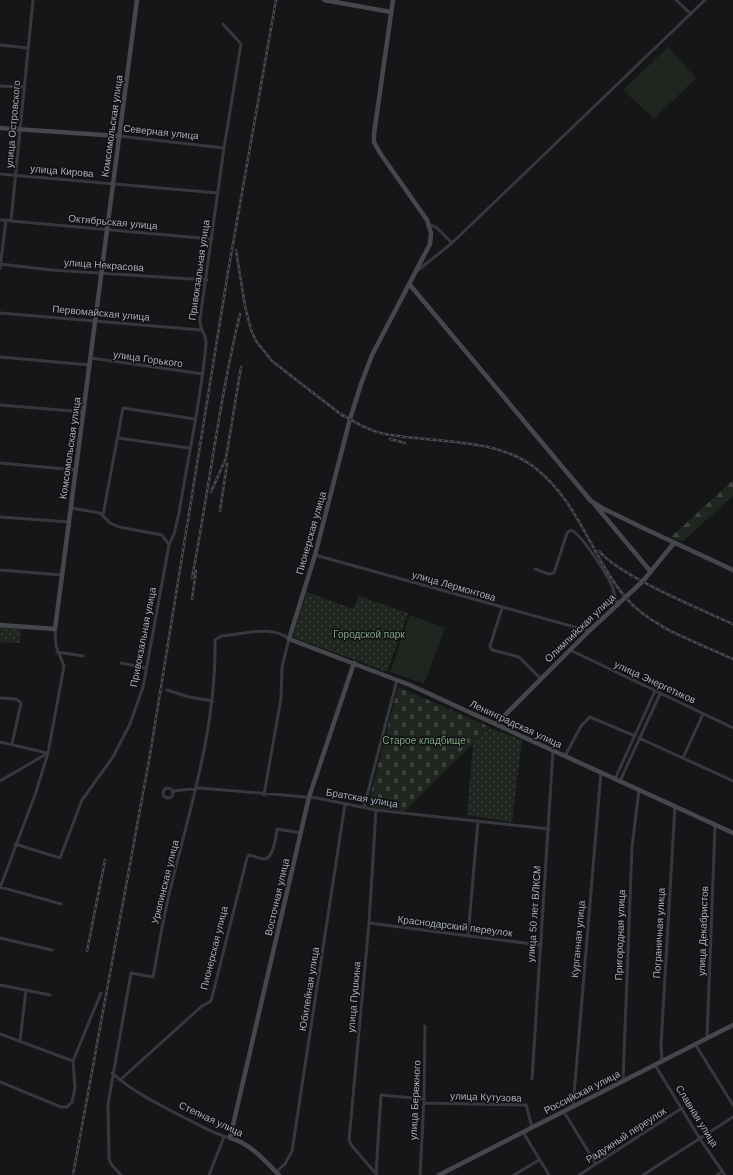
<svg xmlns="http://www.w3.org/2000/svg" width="733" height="1175" viewBox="0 0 733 1175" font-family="Arial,sans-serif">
<defs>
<pattern id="forest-firs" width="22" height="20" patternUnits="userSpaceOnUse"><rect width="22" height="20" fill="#1e261f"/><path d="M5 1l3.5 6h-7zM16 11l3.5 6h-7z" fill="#3c433d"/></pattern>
<pattern id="cemetery-stones" width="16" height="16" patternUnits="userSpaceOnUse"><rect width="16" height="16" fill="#1e261f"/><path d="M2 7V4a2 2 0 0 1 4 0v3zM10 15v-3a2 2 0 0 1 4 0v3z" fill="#3c433d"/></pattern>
<pattern id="park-dots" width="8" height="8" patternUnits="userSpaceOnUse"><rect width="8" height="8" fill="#1e261f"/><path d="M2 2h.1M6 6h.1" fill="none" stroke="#3c433d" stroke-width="1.8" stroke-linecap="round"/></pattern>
</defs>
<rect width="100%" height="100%" fill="#161618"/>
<path fill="#1e261f" d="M 668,47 L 696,78 L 654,119 L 623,90 Z
M 410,615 L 445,628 L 424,684 L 390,672 Z"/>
<path fill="url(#forest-firs)" d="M 733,480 L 733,496 L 682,542 L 671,537 Z"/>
<path fill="url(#cemetery-stones)" d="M 398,687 L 490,727 L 405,811 L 374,808 L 368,805 Z"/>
<path fill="url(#park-dots)" d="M 307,592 L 353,609 L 359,596 L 408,613 L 387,672 L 293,637 Z
M 0,626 L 21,628 L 20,643 L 0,642 Z
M 490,728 L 522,740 L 512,822 L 467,815 L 473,744 Z"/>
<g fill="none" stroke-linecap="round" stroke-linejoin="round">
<path stroke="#37383d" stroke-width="3" d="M 676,0 L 691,14
M 0,45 L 28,48
M 0,86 L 24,87
M 119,136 L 224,148
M 0,174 L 218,193
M 0,220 L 6,220
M 11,221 L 212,239
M 429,224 L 437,228 L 452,243
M 0,264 L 52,270 L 207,280
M 0,268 L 6,220 L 11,221 L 33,0
M 417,271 L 452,243 L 705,0
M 0,313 L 201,330
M 0,357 L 90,365
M 91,358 L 203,374
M 0,405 L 84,412
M 118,438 L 189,448
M 0,463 L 76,470
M 103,515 L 123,408 L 195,419
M 0,517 L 69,522
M 169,545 L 174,534 L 179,513 C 188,457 201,401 206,344 C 207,334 199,330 200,319 L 224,148 L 241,44 L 223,24
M 315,555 L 589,631
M 535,569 L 549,574 L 554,573 L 567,533 L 571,530 C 582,535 607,574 612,586 C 615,593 614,599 618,604
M 0,570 L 62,575
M 502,608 L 490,646 L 492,650 L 519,657 L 541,679
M 570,650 L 733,728
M 57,652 L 83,656
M 121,663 L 146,668
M 167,690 L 189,697 L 213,701
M 0,698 L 16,699 L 21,703 L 12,744
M 639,738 L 733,781
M 0,742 L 47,753
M 565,756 L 581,726 L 590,717 L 635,736
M 683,758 L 703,714
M 615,779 L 655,691
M 0,781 L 48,753
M 620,781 L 660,694
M163 793a5 5 0 1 1 10 0a5 5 0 1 1-10 0Z
M 173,791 L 200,788 L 317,798 L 376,810 L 549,829
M 364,807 L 397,680
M 376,810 L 369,923 L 349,1140 L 352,1146 L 377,1175
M 15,844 L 60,858 L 82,800 L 113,757 L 130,724 L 143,687 L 169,545 L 162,535 L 119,527 L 110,523 L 100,513 L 71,508
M 0,887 L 61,904
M 0,888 L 36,792 L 48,753 L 64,666 L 56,646 L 55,629
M 369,923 L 540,945
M 468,936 L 478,821
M 0,938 L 52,950
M 0,985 L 50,995
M 0,1034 L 73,1061
M 707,1038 L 715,825
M 20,1041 L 26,990
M 695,1044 L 733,1105
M 662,1061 L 661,1045 L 675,806
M 655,1065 L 700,1139 L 725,1175
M 112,1073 C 135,1094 166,1108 193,1122 C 205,1128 217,1135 230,1138
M 532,1079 L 553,751
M 120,1080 L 202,1006 L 211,1001 L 247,858 L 249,855 C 254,856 261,859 265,859 C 274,857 276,836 277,829 L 301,833
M 623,1081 L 632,847 L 639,790
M 0,1082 L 61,1107 L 67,1107 L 72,1102 L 75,1088 L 73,1061 L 101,993
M 424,1103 L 526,1105 L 532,1127
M 573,1107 L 601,772
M 564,1112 L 596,1164
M 523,1132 L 549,1175
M 276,1172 L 285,1164 L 292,1151 L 345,804
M 376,1174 L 381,1095 L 424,1099
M 121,1175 L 111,1164 L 109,1159 L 108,1104 L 131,973 L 153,977 C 158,951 162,925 168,899 C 188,814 217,728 215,640 L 221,636 C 242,635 271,624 289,639 L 282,667 L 281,698 L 264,795
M 209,1175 L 224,1137
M 420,1175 L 424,1099 L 425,1026
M 514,1175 L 539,1160
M 579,1175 L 682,1108
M 643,1175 L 733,1117
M 717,1175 L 723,1171"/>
<path stroke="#45474d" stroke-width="4.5" d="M 324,0 L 391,12
M 393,0 L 374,134 L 374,142 L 380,153 L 427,220 L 431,233 L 430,244 L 372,355 L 361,384 L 350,419 L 315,555 L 289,639 L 410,685 L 733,833
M 0,128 L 119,136
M 410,285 L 591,501 L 602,508 L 643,528 L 733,570
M 595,505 L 651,572
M 0,625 L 55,629 L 137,0
M 496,724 L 589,631 L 643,581 L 674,543
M 279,1175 C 265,1161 250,1143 230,1138 L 309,797 L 354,663
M 439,1175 L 733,1025"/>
<g stroke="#4a4c52" stroke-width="2.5">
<path id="rail" d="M 236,250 L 245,306 L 251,330 L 256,341 L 272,361 L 343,416
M 339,413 C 353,421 369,431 385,434 C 432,443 495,437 534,467 C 578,500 592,558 626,598 C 653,629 697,642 733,659
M 390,439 L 405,443
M 211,492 L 226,458 L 241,367
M 220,511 L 227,464
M 599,551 C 618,575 702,610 733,624
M 192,578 C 209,490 219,401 240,314
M 192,599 L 196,571
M 87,951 L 105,860
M 73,1175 L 150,755 L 228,272 L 276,0"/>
</g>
<use href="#rail" stroke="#111113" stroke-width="1" stroke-dasharray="3" stroke-linecap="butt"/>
</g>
<g text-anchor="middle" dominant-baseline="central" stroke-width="3" stroke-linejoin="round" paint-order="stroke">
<g font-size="10" fill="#a8adb8" stroke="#111113">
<text transform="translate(13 124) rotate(-85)">улица Островского</text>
<text transform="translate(112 126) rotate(-82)">Комсомольская улица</text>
<text transform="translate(161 132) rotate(6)">Северная улица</text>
<text transform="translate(62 171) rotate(5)">улица Кирова</text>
<text transform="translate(113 222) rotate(5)">Октябрьская улица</text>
<text transform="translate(104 265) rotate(4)">улица Некрасова</text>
<text transform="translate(199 270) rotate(-82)">Привокзальная улица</text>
<text transform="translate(101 313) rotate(5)">Первомайская улица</text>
<text transform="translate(148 359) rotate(8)">улица Горького</text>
<text transform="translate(70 448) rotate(-82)">Комсомольская улица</text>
<text transform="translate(311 533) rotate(-74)">Пионерская улица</text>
<text transform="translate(454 586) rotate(16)">улица Лермонтова</text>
<text transform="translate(580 628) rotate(-44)">Олимпийская улица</text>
<text transform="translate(143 637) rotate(-79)">Привокзальная улица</text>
<text transform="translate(655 682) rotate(25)">улица Энергетиков</text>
<text transform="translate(516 724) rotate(25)">Ленинградская улица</text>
<text transform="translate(362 798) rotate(10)">Братская улица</text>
<text transform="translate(165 882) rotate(-76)">Урюпинская улица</text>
<text transform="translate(277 897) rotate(-77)">Восточная улица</text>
<text transform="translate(534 914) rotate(-86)">улица 50 лет ВЛКСМ</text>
<text transform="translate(455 926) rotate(7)">Краснодарский переулок</text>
<text transform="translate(703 931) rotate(-88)">улица Декабристов</text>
<text transform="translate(659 933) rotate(-87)">Пограничная улица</text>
<text transform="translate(620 935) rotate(-88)">Пригородная улица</text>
<text transform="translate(578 939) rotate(-85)">Курганная улица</text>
<text transform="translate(214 948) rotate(-76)">Пионерская улица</text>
<text transform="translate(309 989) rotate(-81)">Юбилейная улица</text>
<text transform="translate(354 997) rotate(-85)">улица Пушкина</text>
<text transform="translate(582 1092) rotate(-27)">Российская улица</text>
<text transform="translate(486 1097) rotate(2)">улица Кутузова</text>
<text transform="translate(415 1100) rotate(-87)">улица Бережного</text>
<text transform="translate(697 1116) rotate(58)">Славная улица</text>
<text transform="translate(211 1119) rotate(25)">Степная улица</text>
<text transform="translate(626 1135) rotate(-33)">Радужный переулок</text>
</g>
<g font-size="10" fill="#7fa381" stroke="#111113">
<text x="369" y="634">Городской парк</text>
<text x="424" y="740">Старое кладбище</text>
</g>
</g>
</svg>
